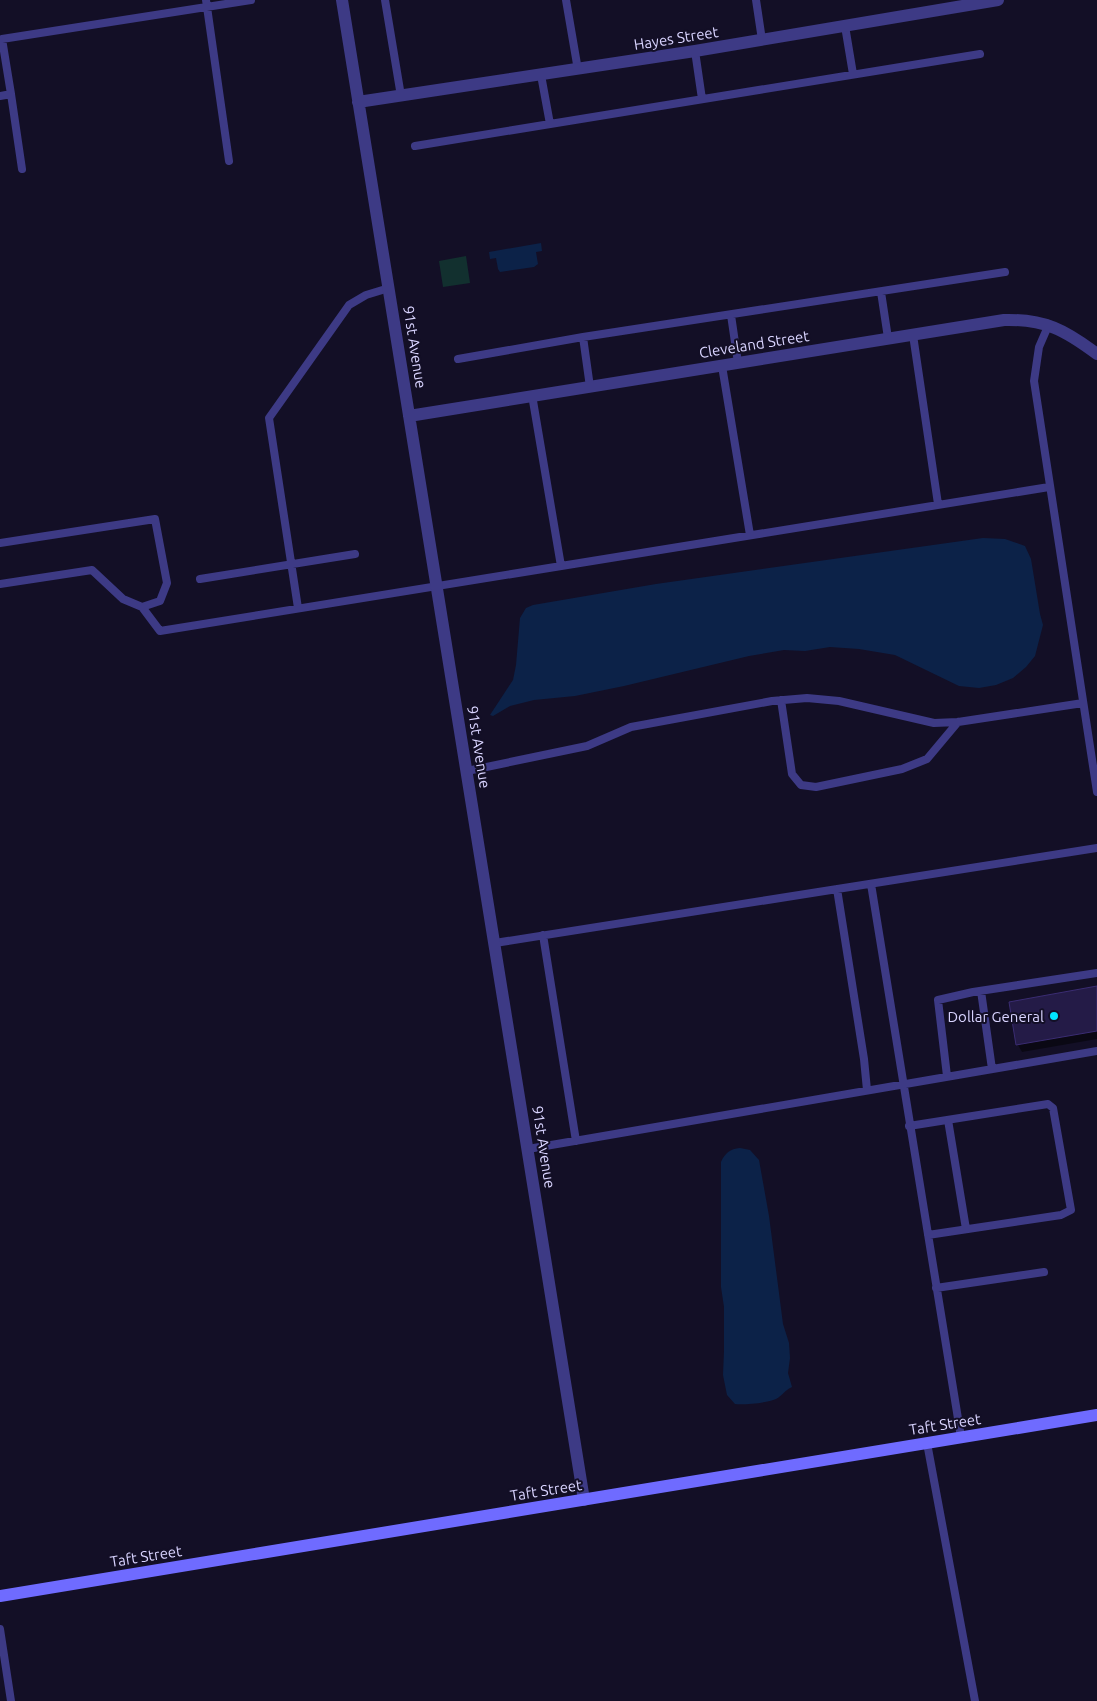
<svg xmlns="http://www.w3.org/2000/svg" width="1097" height="1701" viewBox="0 0 1097 1701" font-family="Ubuntu,sans-serif">
<rect width="100%" height="100%" fill="#130f26"/>
<path fill="#12302f" d="M 466,256 L 470,283 L 443,287 L 439,261 Z"/>
<path fill="#0c2248" d="M 541,243 L 542,251 L 536,252 L 538,264 L 534,267 L 500,272 L 498,269 L 496,258 L 490,259 L 489,252 Z
M 983,538 L 1005,539 L 1025,546 L 1031,559 L 1040,614 L 1043,625 L 1035,656 L 1026,667 L 1013,678 L 996,685 L 979,688 L 959,686 L 895,655 L 859,649 L 830,647 L 805,651 L 784,650 L 749,656 L 624,686 L 575,696 L 534,700 L 510,706 L 493,716 L 490,715 L 513,680 L 516,665 L 520,618 L 526,608 L 533,605 L 656,584 Z
M 740,1148 L 750,1150 L 759,1160 L 769,1216 L 783,1324 L 789,1343 L 790,1358 L 788,1373 L 792,1387 C 785,1390 782,1396 776,1399 C 767,1403 744,1405 735,1404 L 727,1395 L 723,1375 L 724,1351 L 724,1307 L 721,1287 L 721,1162 C 725,1153 730,1149 740,1148 Z"/>
<path fill="#0007" d="M 1097,988 L 1097,1039 L 1022,1052 L 1018,1045 Z"/>
<path fill="#241b47" stroke="#3b2d73" d="M 1097,986 L 1097,1031 L 1016,1045 L 1009,1002 Z"/>
<g fill="none" stroke-linecap="round" stroke-linejoin="round">
<path stroke="#3d3a85" stroke-width="8" d="M 206,0 L 229,161
M 385,0 L 401,96
M 566,0 L 578,70
M 756,0 L 762,40
M 845,26 L 853,74
M 695,51 L 702,99
M 541,75 L 550,124
M 11,94 L 22,169
M 0,96 L 11,94 L 2,39 L 251,0
M 415,146 L 980,54
M 881,292 L 888,338
M 731,315 L 738,363
M 1049,324 L 1039,347 L 1034,381 L 1097,792
M 913,335 L 938,504
M 583,337 L 590,387
M 458,359 L 583,337 L 1005,272
M 722,366 L 750,535
M 532,395 L 561,566
M 0,543 L 155,519 L 167,583 L 160,601 L 142,607
M 200,579 L 355,554
M 0,584 L 92,570 L 123,599 L 142,607 L 160,631 L 1049,487
M 298,608 L 269,418 L 349,305 L 366,295 L 389,288
M 781,700 L 792,774 L 801,785 L 816,787 L 902,769 L 927,759 L 958,722
M 467,771 L 587,746 L 631,727 L 772,701 L 807,698 L 839,701 L 934,723 L 958,722 L 1083,703
M 871,884 L 961,1437
M 837,889 L 864,1059 L 867,1090
M 543,935 L 576,1141
M 495,943 L 1097,848
M 981,991 L 992,1069
M 947,1076 L 938,1000 L 973,992 L 1097,973
M 948,1120 L 966,1229
M 909,1126 L 1048,1104 L 1053,1108 L 1071,1210 L 1061,1215 L 928,1235
M 528,1149 L 1097,1051
M 936,1288 L 1044,1272
M 927,1443 L 975,1701
M 0,1629 L 11,1701"/>
<path stroke="#3d3a85" stroke-width="12" d="M 342,0 L 584,1500
M 358,102 L 695,51 L 998,0
M 409,416 L 1004,320 C 1045,319 1065,330 1097,354"/>
<path stroke="#6f6bff" stroke-width="12" d="M 0,1596 L 1097,1415"/>
</g>
<circle fill="#00e5ff" stroke="#130f26" stroke-width="2" cx="1054" cy="1016" r="5"/>
<g text-anchor="middle" dominant-baseline="central" stroke-width="4" stroke-linejoin="round" paint-order="stroke">
<g font-size="15" fill="#d9d4ff" stroke="#130f26">
<text transform="translate(676 38) rotate(-9)">Hayes Street</text>
<text transform="translate(754 344) rotate(-9)">Cleveland Street</text>
<text transform="translate(415 347) rotate(81)">91st Avenue</text>
<text transform="translate(479 747) rotate(81)">91st Avenue</text>
<text transform="translate(544 1147) rotate(81)">91st Avenue</text>
<text transform="translate(945 1424) rotate(-9)">Taft Street</text>
<text transform="translate(546 1490) rotate(-9)">Taft Street</text>
<text transform="translate(146 1556) rotate(-9)">Taft Street</text>
</g>
<g font-size="15" fill="#d9d4ff" stroke="#130f26" text-anchor="end">
<text x="1044" y="1016">Dollar General</text>
</g>
</g>
</svg>
